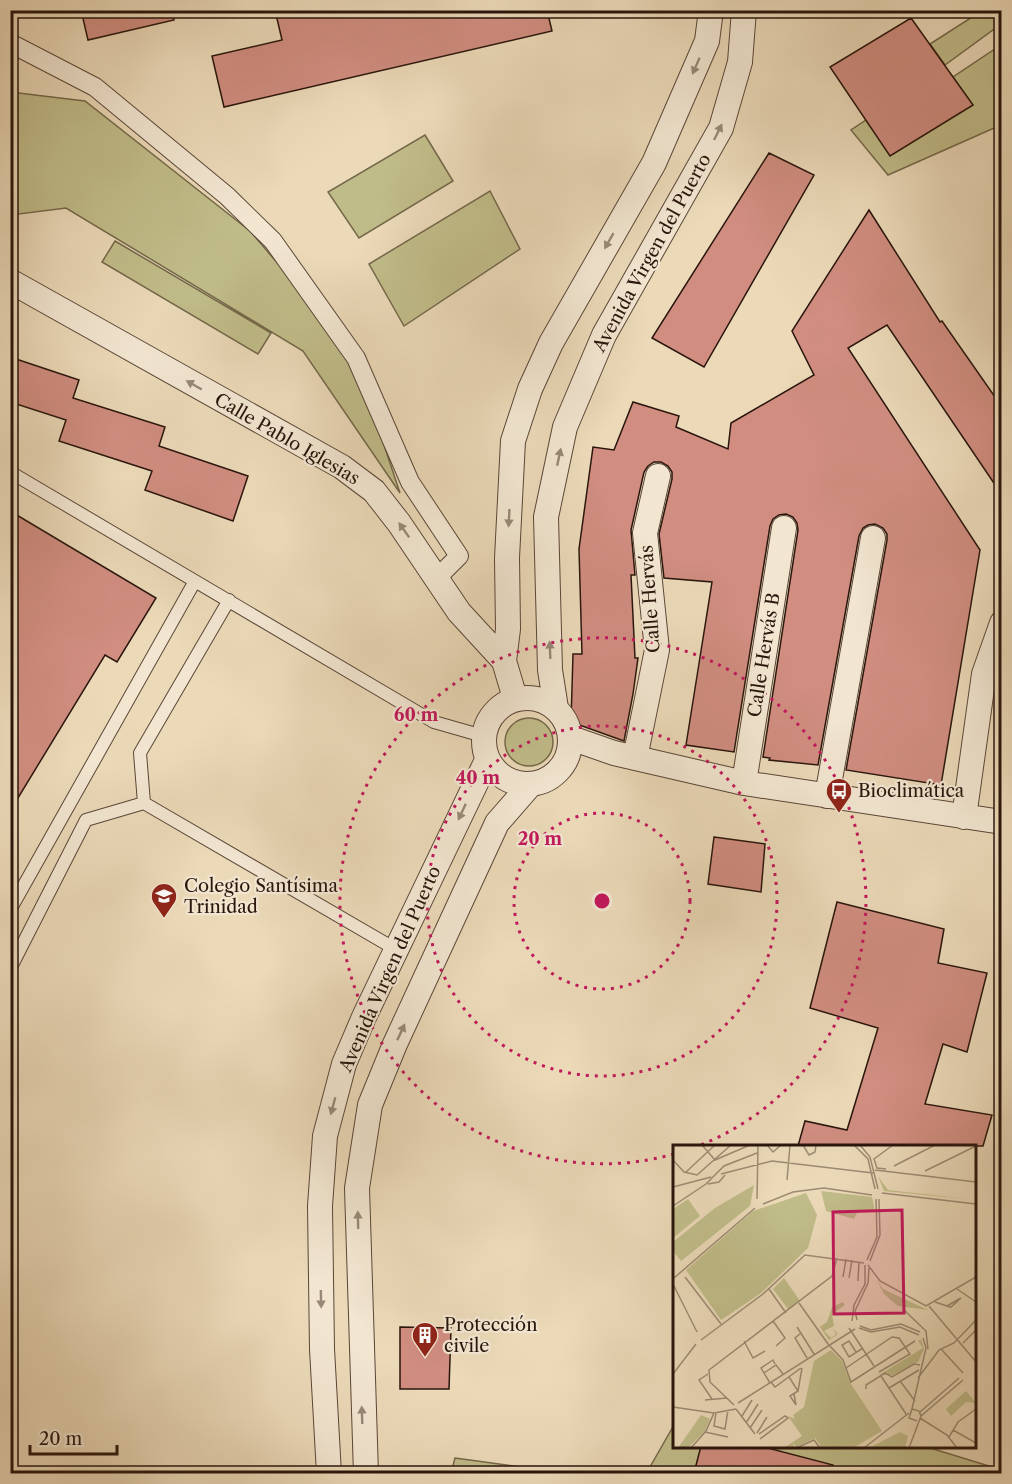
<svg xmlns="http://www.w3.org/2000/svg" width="1012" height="1484" viewBox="0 0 1012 1484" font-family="'Libre Caslon Text',serif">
<rect width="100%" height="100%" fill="#ebd9b8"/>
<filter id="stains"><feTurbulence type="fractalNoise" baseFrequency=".00333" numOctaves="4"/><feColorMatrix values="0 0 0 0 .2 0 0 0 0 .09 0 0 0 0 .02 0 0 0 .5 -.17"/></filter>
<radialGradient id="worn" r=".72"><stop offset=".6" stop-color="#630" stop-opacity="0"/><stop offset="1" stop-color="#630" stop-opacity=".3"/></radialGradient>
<path fill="#c0bc89" stroke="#74684a" stroke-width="1.5" d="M 983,10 L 1001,11 L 1001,24 L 945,65 L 930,44 Z
M 1001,45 L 1001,125 L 888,175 L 851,130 L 866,120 L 891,155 L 973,105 L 953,77 Z
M 10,92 L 85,101 L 250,231 L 291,279 L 353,368 L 379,430 L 400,493 L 303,351 L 66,208 L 11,215 Z
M 425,135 L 453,181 L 359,238 L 328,192 Z
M 490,191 L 520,249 L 404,326 L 369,264 Z
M 115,241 L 271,333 L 258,354 L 102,262 Z
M505 742a24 24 0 1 1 48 0a24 24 0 1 1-48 0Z
M 674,1425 L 674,1446 L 927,1447 L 1002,1470 L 1001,1474 L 646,1474 Z
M 455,1458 L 565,1473 L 451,1473 Z"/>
<path fill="#d08d80" stroke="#29150c" stroke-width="1.5" d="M 81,10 L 173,10 L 174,20 L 88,40 Z
M 275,10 L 547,10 L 552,31 L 224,107 L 212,56 L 282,40 Z
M 911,18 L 973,105 L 890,156 L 830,67 Z
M 769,153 L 814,175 L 704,367 L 652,338 Z
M 869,210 L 940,322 L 942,321 L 1002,407 L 1002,495 L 887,325 L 848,348 L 980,550 L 941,785 L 846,770 L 887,540 L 887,534 L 883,528 L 875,524 L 868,525 L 863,528 L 859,536 L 818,765 L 769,760 L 770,758 L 763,757 L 798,530 L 797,523 L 793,517 L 786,514 L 779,515 L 773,519 L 770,526 L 734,752 L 686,745 L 712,582 L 664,578 L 659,534 L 672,479 L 672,472 L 668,466 L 661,462 L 654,462 L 648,466 L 644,472 L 631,530 L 635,575 L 631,575 L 635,658 L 638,658 L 633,694 L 624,741 L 571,722 L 573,654 L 582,654 L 579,549 L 593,447 L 614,450 L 633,402 L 679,416 L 676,427 L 728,449 L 731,423 L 814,375 L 792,331 Z
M 10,357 L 79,380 L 73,398 L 165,427 L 159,446 L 248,476 L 233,521 L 145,490 L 152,471 L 59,441 L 66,420 L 10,402 Z
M 10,511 L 156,598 L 117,662 L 105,655 L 10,811 Z
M 714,837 L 765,844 L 761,892 L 708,884 Z
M 837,902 L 944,929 L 938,963 L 987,973 L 967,1052 L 943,1044 L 925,1104 L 992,1115 L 983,1146 L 798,1146 L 805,1121 L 847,1130 L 878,1028 L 810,1008 Z
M 400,1327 L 451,1328 L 449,1389 L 400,1389 Z
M 701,1446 L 760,1446 L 833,1465 L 832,1473 L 694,1473 Z"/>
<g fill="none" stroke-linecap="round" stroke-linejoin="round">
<g stroke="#5a4637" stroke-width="14">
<path id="service" d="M 10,472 L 434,722 L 483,736
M 229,600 L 140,753 L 144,803 L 397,950
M 10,910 L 195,581
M 10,969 L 86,820 L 144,803"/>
</g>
<g stroke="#5a4637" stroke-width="20">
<path id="pedestrian" d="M 10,43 L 95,87 L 227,196 L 273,241 L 356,358 L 410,482 L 459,556 L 437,578"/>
</g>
<g stroke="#5a4637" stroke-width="26">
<path id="minor" d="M 10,281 L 342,467 L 374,491 L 399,523 L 459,612 L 504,661 L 515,698
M 504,661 L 508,629 L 507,558 L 513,441 L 530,389 L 551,343 L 654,163 L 707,41 L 711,10
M484 741a43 43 0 1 1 86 0a43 43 0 1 1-86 0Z
M 556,708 L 550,670 L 546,517 L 565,427 L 604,335 L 721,128 L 740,62 L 744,10
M 571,738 L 614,753 L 744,783 L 1002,822
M 635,758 L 657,650 L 645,533 L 658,476
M 744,783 L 784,528
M 827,796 L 873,538
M 964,817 L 984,674 L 1002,623
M 329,1474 L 322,1349 L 320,1206 L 325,1136 L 344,1064 L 364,1017 L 487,760
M 366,1474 L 357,1188 L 370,1105 L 395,1044 L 497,823 L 531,784"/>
</g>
<use href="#service" stroke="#f2e6d1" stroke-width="12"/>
<use href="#pedestrian" stroke="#f2e6d1" stroke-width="18"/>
<use href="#minor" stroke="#f2e6d1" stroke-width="24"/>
</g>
<defs><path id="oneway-solid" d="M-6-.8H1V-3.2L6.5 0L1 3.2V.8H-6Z" transform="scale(1.5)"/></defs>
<g fill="#988878">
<use href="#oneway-solid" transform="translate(696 66) rotate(114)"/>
<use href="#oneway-solid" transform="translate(718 132) rotate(-64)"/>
<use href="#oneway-solid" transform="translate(609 241) rotate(120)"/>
<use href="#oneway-solid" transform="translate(194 385) rotate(-150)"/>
<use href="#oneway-solid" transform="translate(559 457) rotate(-78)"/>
<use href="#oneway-solid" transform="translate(509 518) rotate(93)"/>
<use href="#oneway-solid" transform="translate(404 530) rotate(-125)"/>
<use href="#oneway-solid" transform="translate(550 650) rotate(-92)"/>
<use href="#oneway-solid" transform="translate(462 812) rotate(115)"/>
<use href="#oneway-solid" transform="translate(401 1032) rotate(-65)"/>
<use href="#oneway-solid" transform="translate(333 1106) rotate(105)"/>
<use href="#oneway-solid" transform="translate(358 1220) rotate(-91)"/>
<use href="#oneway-solid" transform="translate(321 1299) rotate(89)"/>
<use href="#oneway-solid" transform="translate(362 1415) rotate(-92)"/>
</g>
<g fill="none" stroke="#c2185b" stroke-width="3" stroke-dasharray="3 6">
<circle cx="602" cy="901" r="88"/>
<circle cx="602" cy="901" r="175"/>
<path d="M674 1154A263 263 0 1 1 698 1146"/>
</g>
<defs>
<g id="bus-pin" transform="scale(1.35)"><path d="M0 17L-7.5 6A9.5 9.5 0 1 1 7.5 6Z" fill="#8f2418" stroke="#f2e6d1"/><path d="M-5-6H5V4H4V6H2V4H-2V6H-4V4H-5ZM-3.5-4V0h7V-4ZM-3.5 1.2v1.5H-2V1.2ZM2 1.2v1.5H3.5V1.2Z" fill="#fff"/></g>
<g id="school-pin" transform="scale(1.35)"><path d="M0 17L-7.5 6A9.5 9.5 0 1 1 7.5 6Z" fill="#8f2418" stroke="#f2e6d1"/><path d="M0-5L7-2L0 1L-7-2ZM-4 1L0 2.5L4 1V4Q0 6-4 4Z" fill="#fff"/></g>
<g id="building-pin" transform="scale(1.35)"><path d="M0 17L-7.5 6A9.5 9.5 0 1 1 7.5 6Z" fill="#8f2418" stroke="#f2e6d1"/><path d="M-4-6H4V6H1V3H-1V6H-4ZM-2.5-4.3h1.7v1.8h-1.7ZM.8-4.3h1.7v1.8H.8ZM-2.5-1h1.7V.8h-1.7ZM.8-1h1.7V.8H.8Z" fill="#fff"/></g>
</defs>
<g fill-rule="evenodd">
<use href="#bus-pin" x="839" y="791"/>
<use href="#school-pin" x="164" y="896"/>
<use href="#building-pin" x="425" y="1335"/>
</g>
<g text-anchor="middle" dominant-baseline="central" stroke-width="4.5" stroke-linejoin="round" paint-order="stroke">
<g font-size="18" fill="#29150c" stroke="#f2e6d1">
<text transform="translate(652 253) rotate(-61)">Avenida Virgen del Puerto</text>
<text transform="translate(287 439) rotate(30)">Calle Pablo Iglesias</text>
<text transform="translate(650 599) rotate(-94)">Calle Hervás</text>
<text transform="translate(764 655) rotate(-81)">Calle Hervás B</text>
<text transform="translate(390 969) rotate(-66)">Avenida Virgen del Puerto</text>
</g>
<g font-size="18" fill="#29150c" stroke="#f2e6d1" text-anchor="start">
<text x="858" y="791">Bioclimática</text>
<text x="184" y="886">Colegio Santísima<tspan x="184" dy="21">Trinidad</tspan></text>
<text x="444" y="1325">Protección<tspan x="444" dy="21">civile</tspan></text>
</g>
</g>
<g transform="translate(673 1145)">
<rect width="303" height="303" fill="#ebd9b8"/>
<path d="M 205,31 L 215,45 L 303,55 L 211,46 ZM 81,40 L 77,61 L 8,116 L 0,106 L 0,97 L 42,63 ZM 148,46 L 199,52 L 202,67 L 185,66 L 181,74 L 153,66 ZM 133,48 L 144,70 L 135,103 L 88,148 L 48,175 L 13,125 L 80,66 ZM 15,54 L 27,71 L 0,93 L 0,64 ZM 111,133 L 127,156 L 115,164 L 100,144 ZM 203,134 L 210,144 L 255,165 L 225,161 L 211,149 ZM 170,157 L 172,160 L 159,169 L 161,181 L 151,186 L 158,193 L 163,189 L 160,183 L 165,189 L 156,195 L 147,182 L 154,177 L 159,162 ZM 248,194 L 251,204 L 245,217 L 220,230 L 206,230 L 250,203 L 245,196 ZM 158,205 L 169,216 L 178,239 L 209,286 L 180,303 L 149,303 L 142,293 L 123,302 L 120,298 L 121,303 L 111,303 L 129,291 L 115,271 L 122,274 L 120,270 L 131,262 L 141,216 ZM 293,246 L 303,258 L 293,257 L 278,271 L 273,264 ZM 28,270 L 37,274 L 32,286 L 15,303 L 5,303 ZM 227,287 L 235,291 L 232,303 L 196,303 Z" fill="#c0bc89"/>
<path fill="none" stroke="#9d8b73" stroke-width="1.5" d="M 29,0 L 42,15 L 77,0M 94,0 L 100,7 L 108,0M 130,0 L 136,10 L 142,7 L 143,0M 181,0 L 195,14 L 202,44M 187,0 L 197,12 L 205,44M 0,15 L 11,27 L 24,30 L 58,0M 221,21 L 262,0M 213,24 L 204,23 L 201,14 L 220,0M 202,25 L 303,37M 252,26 L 303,1M 13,27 L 42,0M 48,29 L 99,16 L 200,28M 114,35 L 117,0M 35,39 L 46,37 L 52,30M 0,42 L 38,32M 209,48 L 303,59M 84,54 L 85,0M 90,59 L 120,47 L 151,43 L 199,50M 0,61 L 33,39 L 51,21 L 84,8M 194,115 L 204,92 L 203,54M 197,116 L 207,90 L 206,54M 195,120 L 207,136 L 253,161 L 303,132M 12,132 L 48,179M 170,132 L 173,114M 1,133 L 82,63M 176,133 L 179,115M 185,136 L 186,117M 0,139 L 24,187M 96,144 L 113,168M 284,144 L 303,157M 262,157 L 277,162 L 278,162 L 288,153 L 274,161M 126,158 L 155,199M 256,161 L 303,217M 232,166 L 253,186 L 255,204M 184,175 L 182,166 L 195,138 L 196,123M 100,176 L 112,193 L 103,201M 179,176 L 181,160 L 192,139 L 192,120M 187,181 L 198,185 L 228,179 L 247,187M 124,182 L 141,209M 176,183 L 201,221M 186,183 L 198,187 L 227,182 L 246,190M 128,188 L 122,193 L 134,213M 28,195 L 90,149 L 132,110 L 191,118M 71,196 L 80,213 L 92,206M 290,198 L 303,185M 155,199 L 170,215 L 178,237 L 242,196M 268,204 L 290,228M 183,207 L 176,196 L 169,200 L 176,212 L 190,203M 173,223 L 219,192 L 226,193 L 237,209 L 206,227M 91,228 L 103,220 L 110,229M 0,229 L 23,199M 35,229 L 26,235 L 39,254M 208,231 L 233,269M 116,232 L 125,246 L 117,251 L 123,260 L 121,249M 245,233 L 266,205 L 281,198 L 303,175M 227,236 L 242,256M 98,237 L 102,242 L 128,223M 97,238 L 88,223 L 100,215 L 102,219M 216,243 L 246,225M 193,244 L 193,240 L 212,228 L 219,232 L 241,219 L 247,220M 125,246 L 129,223M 32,255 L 54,253M 65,258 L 182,184M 61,260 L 37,237 L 36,225 L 159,131 L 164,113M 0,262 L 41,268 L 63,264M 63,264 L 82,289M 239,264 L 253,203 L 250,193M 247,267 L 286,233M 43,268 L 41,281 L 52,284 L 55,265M 69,271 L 79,255M 248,271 L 290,235M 247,273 L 274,290 L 284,303M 73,278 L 85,259M 77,283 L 89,265M 280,285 L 303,298M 32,287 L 55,292M 84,288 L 94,272M 86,289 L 112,271 L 115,273 L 87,294M 276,292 L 285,277 L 303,264M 18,303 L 33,286 L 41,268M 123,303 L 141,295 L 147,303M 191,303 L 236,268M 236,303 L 248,271 L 246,266 L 239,264 L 236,273 L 244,276"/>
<path fill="#c2185b" fill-opacity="0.15" stroke="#c2185b" stroke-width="3" d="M 229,65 L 231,168 L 161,169 L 160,67 Z"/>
<rect width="303" height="303" fill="none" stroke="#29150c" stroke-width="3"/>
</g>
<circle cx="602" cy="901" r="9" fill="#c2185b" stroke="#f2e6d1" stroke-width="3"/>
<g font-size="18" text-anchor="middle" font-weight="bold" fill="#c2185b" stroke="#f2e6d1" stroke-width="4.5" stroke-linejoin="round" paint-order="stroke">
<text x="416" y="721">60 m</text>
<text x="478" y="784">40 m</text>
<text x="540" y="845">20 m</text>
</g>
<rect width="1012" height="1484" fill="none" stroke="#ebd9b8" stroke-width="36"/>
<rect x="12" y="12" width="988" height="1460" fill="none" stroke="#29150c" stroke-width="3"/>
<rect x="18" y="18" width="976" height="1448" fill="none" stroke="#29150c" stroke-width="1.5"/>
<path d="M30 1445v9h87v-9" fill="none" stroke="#29150c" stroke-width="3"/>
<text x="39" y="1445" font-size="18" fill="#29150c" stroke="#f2e6d1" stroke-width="4.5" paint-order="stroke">20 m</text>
<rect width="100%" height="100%" filter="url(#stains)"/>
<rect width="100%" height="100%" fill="url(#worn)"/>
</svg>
